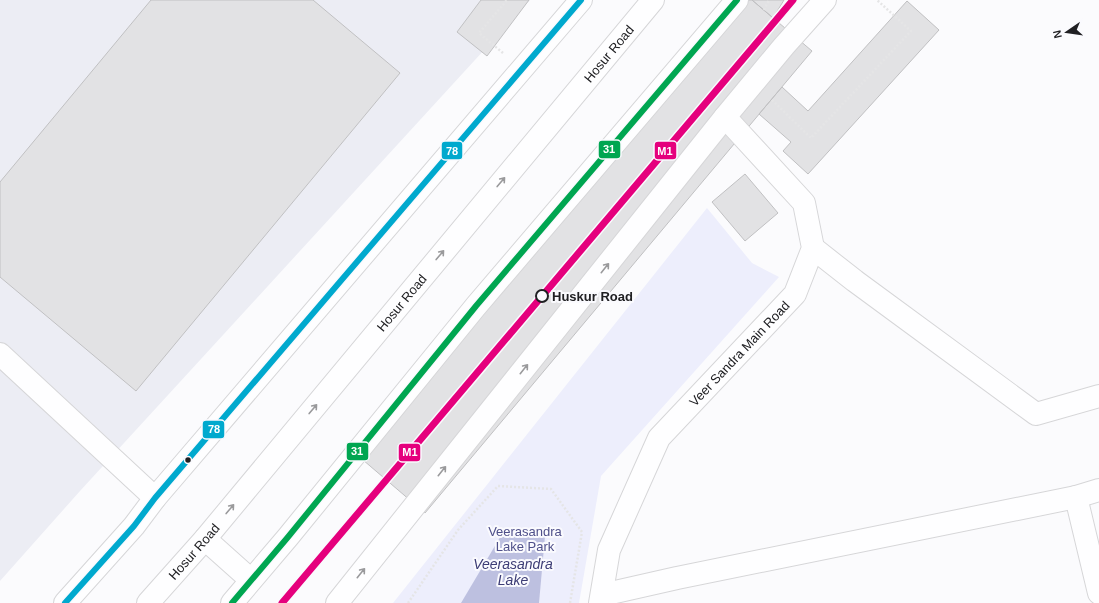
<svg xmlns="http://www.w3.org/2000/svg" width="1099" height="603" viewBox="0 0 1099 603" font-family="Arial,sans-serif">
<rect width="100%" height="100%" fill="#fbfbfd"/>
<path fill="#ecedf4" d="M 0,0 L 530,0 L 80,491 L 0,581 Z"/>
<path fill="#edeefc" d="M 707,208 L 752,263 L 779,277 L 601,476 L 579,603 L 393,603 Z"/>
<path fill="#bdc0e0" d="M 505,529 L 545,536 L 539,603 L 461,603 Z"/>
<path fill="#e2e2e4" stroke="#c0c0c2" d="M 151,0 L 313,0 L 400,73 L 136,391 L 0,277 L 0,182 Z
M 481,0 L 529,0 L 487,56 L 457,32 Z
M 736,0 L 752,0 L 812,51 L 425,513 L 356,454 Z
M 752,0 L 784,0 L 773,18 Z
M 907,1 L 939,30 L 808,174 L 783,151 L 791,142 L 759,114 L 782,87 L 808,111 Z
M 745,174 L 778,213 L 745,241 L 712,202 Z"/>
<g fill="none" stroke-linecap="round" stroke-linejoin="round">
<g stroke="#d6d6d8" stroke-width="24">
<g id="minor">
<path d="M 813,248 L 855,281 L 1036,414 L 1099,396"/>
<path d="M 0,354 L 155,498"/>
<path d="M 1076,497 L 1099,593"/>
<path d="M 602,595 L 677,578 L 1076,497 L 1099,490"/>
<path d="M 65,603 L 134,526 L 155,498 L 581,0"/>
<path d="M 337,603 L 725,117 L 784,46 L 825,0"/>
<path id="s1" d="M 600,603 L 609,550 L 659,438 L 795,294 L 813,248 L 804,203 L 725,117"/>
</g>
</g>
<g stroke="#d6d6d8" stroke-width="24">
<g id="highway">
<path d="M 205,539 L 251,580"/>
<path id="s2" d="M 148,603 L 205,539 L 653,0"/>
<path d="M 232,603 L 288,537 L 476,306 L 737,0"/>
</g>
</g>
<path stroke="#e5e5e6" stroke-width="2.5" stroke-dasharray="2 2" stroke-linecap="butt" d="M 764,10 L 769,0
M 503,53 L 479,33 L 507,0
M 772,100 L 811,138 L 911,31 L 877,0
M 408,603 L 458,530 L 498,486 L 551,489 L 582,532 L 570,603"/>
<use href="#minor" stroke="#fefeff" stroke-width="22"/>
<use href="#highway" stroke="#fefeff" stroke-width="22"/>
<g stroke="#fafafe" stroke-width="9">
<path id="bus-1" d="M 232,603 L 288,537 L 476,306 L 737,0"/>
</g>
<g stroke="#fafafe" stroke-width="9">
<path id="bus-2" d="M 65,603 L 134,526 L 155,498 L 581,0"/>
</g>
<use href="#bus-1" stroke="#00a651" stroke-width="6"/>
<use href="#bus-2" stroke="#00a9ce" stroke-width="6"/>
<g stroke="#fafafe" stroke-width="10">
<path id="metro-1" d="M 282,603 L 793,0"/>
</g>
<use href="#metro-1" stroke="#e5007d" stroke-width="7"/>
</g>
<defs><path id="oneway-shaft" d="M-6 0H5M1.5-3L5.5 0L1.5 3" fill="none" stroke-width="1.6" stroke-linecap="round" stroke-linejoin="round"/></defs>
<g stroke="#9a9a9c">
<use href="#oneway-shaft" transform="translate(501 182) rotate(-50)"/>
<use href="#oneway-shaft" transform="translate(440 255) rotate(-50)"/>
<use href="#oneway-shaft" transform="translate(605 268) rotate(-51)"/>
<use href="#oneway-shaft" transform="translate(524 369) rotate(-51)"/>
<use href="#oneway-shaft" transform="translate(313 409) rotate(-50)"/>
<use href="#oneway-shaft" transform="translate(442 471) rotate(-51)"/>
<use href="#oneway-shaft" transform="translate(230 509) rotate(-50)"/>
<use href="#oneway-shaft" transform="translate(361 573) rotate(-51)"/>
</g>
<circle fill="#fafafe" stroke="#202023" stroke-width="2" cx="542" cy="296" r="6"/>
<circle fill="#202023" stroke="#fafafe" stroke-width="1.5" cx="188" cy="460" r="3.5"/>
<g text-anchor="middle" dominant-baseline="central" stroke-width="4" stroke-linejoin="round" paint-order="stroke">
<g font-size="13" fill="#202023" stroke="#fafafe">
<text stroke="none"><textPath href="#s2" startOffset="717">Hosur Road</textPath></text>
<text stroke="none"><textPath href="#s2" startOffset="393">Hosur Road</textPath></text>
<text stroke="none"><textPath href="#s1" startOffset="293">Veer Sandra Main Road</textPath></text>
<text stroke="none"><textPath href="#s2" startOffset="69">Hosur Road</textPath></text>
</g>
<g font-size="13" font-weight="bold" fill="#202023" stroke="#fafafe" text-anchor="start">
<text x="552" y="296">Huskur Road</text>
</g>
<g font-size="13" fill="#4f508a" stroke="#fafafe">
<text x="525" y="531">Veerasandra<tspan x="525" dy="15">Lake Park</tspan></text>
</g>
<g font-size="14" font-style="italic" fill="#3c3c75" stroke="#fafafe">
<text x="513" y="564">Veerasandra<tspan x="513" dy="16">Lake</tspan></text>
</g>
</g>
<g stroke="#fafafe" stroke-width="1.5">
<rect x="598" y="140" width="23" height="19" rx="4" fill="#00a651"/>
<rect x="654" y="141" width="23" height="19" rx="4" fill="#e5007d"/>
<rect x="441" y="141" width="22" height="19" rx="4" fill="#00a9ce"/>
<rect x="202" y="420" width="23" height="19" rx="4" fill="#00a9ce"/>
<rect x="346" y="442" width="23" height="19" rx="4" fill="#00a651"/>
<rect x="398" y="443" width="23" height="19" rx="4" fill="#e5007d"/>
</g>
<g font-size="11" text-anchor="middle" font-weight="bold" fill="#fff">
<text x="609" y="153">31</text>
<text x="665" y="155">M1</text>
<text x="452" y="155">78</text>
<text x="214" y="433">78</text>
<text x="357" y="455">31</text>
<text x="410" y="456">M1</text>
</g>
<g transform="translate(1067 32) rotate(257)" stroke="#fafafe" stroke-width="3" paint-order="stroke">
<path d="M0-3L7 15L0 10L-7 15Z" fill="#202023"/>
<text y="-6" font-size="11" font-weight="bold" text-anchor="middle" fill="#202023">N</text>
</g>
</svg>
